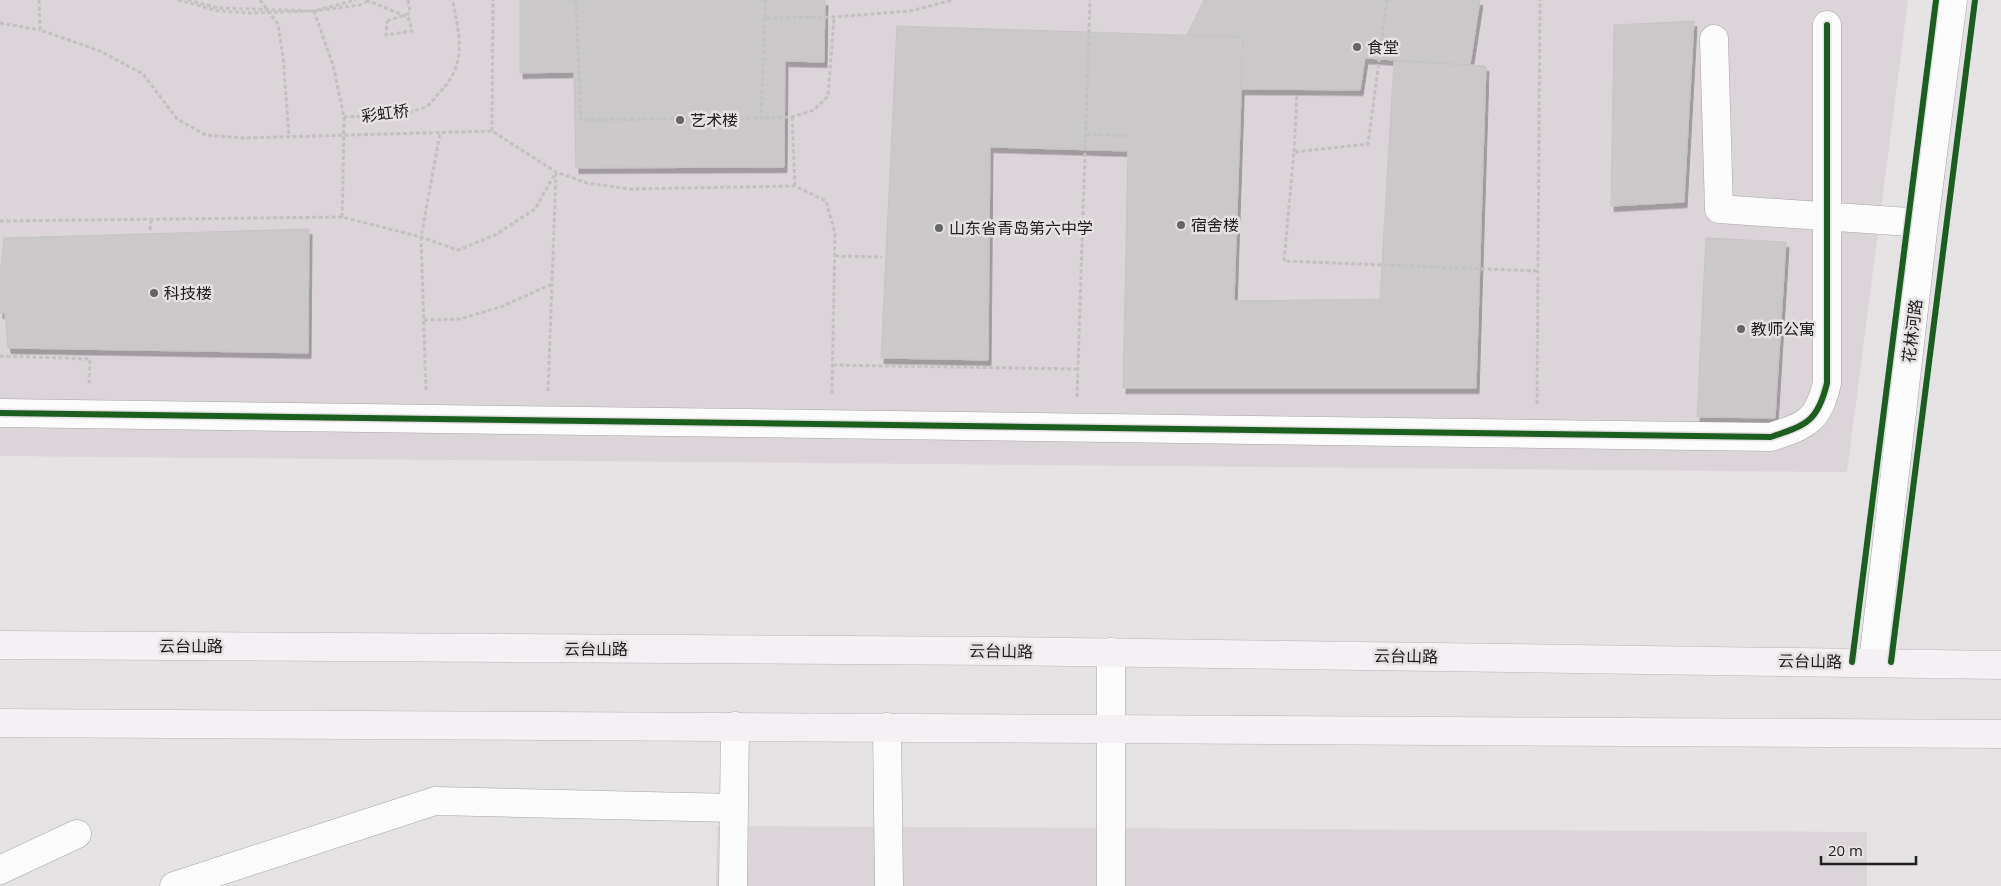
<svg xmlns="http://www.w3.org/2000/svg" width="2001" height="886" viewBox="0 0 2001 886" font-family="'Open Sans','Noto Sans SC',sans-serif">
<defs>
<filter id="shadow"><feDropShadow dx="3" dy="5.5" stdDeviation="0" flood-color="#0004"/></filter>
</defs>
<rect width="100%" height="100%" fill="#e4e2e3"/>
<path fill="#dbd4d9" d="M 0,0 L 1908,0 L 1847,472 L 0,456 Z
M 717,826 L 1867,832 L 1867,886 L 716,886 Z"/>
<path fill="#cac8c9" stroke="#c6c5c6" filter="url(#shadow)" d="M 520,0 L 825,0 L 824,62 L 785,61 L 784,167 L 576,168 L 574,72 L 520,73 Z
M 1204,0 L 1480,0 L 1470,65 L 1365,58 L 1360,90 L 1241,89 L 1243,37 L 1187,35 Z
M 1694,21 L 1684,202 L 1611,206 L 1614,25 Z
M 897,26 L 1243,37 L 1234,301 L 1380,299 L 1394,61 L 1486,66 L 1476,388 L 1123,388 L 1128,151 L 990,147 L 988,360 L 881,358 Z
M 309,229 L 308,353 L 8,348 L 5,313 L 0,313 L 0,273 L 4,238 Z
M 1706,238 L 1786,242 L 1775,418 L 1697,417 Z"/>
<g fill="none" stroke-linecap="round" stroke-linejoin="round">
<g stroke="#a8a6a7" stroke-width="29">
<path id="minor" d="M 1714,39 L 1719,209 L 1924,223
M 0,413 L 1771,437 C 1807,425 1818,421 1827,383 L 1827,25
M 1873,662 L 1924,223 L 1953,0
M 887,727 L 889,886
M 0,870 L 77,834
M 174,886 L 435,801 L 734,808
M 733,886 L 735,726
M 1111,886 L 1111,652"/>
</g>
<g stroke="#beb4bb" stroke-width="29">
<path id="major" d="M 0,645 L 1002,651 L 2001,665
M 0,723 L 2001,734"/>
</g>
<path stroke="#c3c2c2" stroke-width="3" stroke-dasharray="4 2.5" stroke-linecap="butt" d="M 39,0 L 40,30 L 100,51 L 143,74 L 177,119 L 206,135 L 243,138 L 492,131 L 556,172 L 587,183 L 630,189 L 795,186 L 826,201 L 835,233 L 832,394
M 188,0 L 218,8 L 314,11 L 356,0
M 260,0 L 278,24 L 283,57 L 289,136
M 366,0 L 408,17 L 412,31 L 386,35 L 387,21
M 408,0 L 410,13
M 576,0 L 581,120 L 761,118
M 765,0 L 765,18 L 834,17 L 910,11 L 953,0
M 1387,0 L 1368,144 L 1294,152 L 1284,261 L 1538,271
M 765,18 L 761,118 L 792,117 L 814,110 L 828,96 L 834,17
M 0,23 L 40,30
M 344,117 C 364,116 410,116 427,106 C 432,103 436,96 440,92 C 467,64 460,37 453,3 L 450,0
M 792,117 L 795,186
M 492,131 L 493,0
M 1086,134 L 1127,136
M 1294,152 L 1297,94
M 342,217 L 343,179
M 0,221 L 342,217 L 421,237 L 458,250 L 495,235 L 535,209 L 556,172
M 150,230 L 151,220
M 835,256 L 882,257
M 424,320 L 460,319 L 503,306 L 552,284
M 0,356 L 90,359 L 89,385
M 833,365 L 1078,369
M 426,390 L 421,237 L 440,133
M 548,391 L 556,173
M 1077,397 L 1090,0
M 1537,404 L 1540,0"/>
<use href="#minor" stroke="#fbfbfb" stroke-width="28"/>
<use href="#major" stroke="#f5f0f4" stroke-width="28"/>
<path stroke="#c3c2c2" stroke-width="3" stroke-dasharray="4 2.5" stroke-linecap="butt" d="M 178,0 L 218,11 L 251,13 L 314,11 L 360,5 L 370,0
M 314,11 L 333,65 L 344,117 L 343,179
M 387,21 L 410,13"/>
<g stroke="#e5e1e3" stroke-width="9">
<path id="cycleway" d="M 0,413 L 1771,437 C 1807,425 1818,421 1827,383 L 1827,25
M 1852,662 L 1936,0
M 1891,662 L 1975,0"/>
</g>
<use href="#cycleway" stroke="#1b5e20" stroke-width="6"/>
</g>
<g fill="#656465" stroke="#e5e1e3" stroke-width="2">
<circle cx="1357" cy="47" r="5"/>
<circle cx="680" cy="120" r="5"/>
<circle cx="1181" cy="225" r="5"/>
<circle cx="939" cy="228" r="5"/>
<circle cx="154" cy="293" r="5"/>
<circle cx="1741" cy="329" r="5"/>
</g>
<g text-anchor="middle" dominant-baseline="central" stroke-width="5" stroke-linejoin="round" paint-order="stroke">
<g font-size="16" fill="#212021" stroke="#e5e1e3" text-anchor="start">
<text x="1367" y="47">食堂</text>
<text x="690" y="120">艺术楼</text>
<text x="1191" y="225">宿舍楼</text>
<text x="949" y="228">山东省青岛第六中学</text>
<text x="164" y="293">科技楼</text>
<text x="1751" y="329">教师公寓</text>
</g>
<g font-size="16" fill="#212021" stroke="#e5e1e3">
<text transform="translate(385 113) rotate(-7)">彩虹桥</text>
<text transform="translate(1912 331) rotate(-83)">花林河路</text>
<text x="191" y="646">云台山路</text>
<text x="596" y="649">云台山路</text>
<text transform="translate(1001 651) rotate(1)">云台山路</text>
<text transform="translate(1406 656) rotate(1)">云台山路</text>
<text transform="translate(1810 661) rotate(1)">云台山路</text>
</g>
</g>
<path d="M1821 856v8h95v-8" fill="none" stroke="#212021" stroke-width="2.5"/>
<text x="1828" y="856" font-size="15" fill="#212021" stroke="#e5e1e3" stroke-width="4" paint-order="stroke">20 m</text>
</svg>
